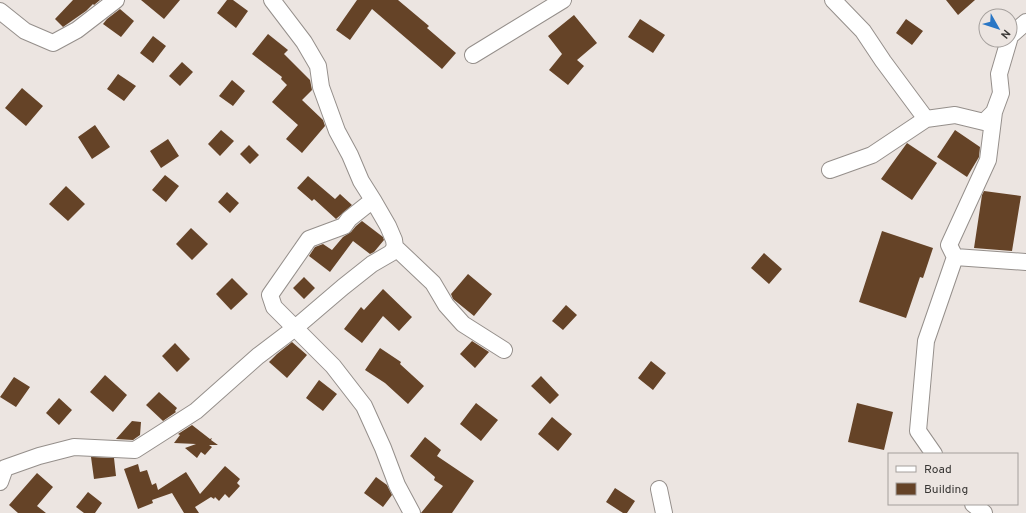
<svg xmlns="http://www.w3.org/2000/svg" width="1026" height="513" viewBox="0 0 1026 513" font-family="Overpass,sans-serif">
<rect width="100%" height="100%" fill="#ece5e1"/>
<path fill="#654327" d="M 73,0 L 100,0 L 94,5 L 93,4 L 86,11 L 63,27 L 55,19 Z
M 141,0 L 180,0 L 164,19 Z
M 227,0 L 233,0 L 248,11 L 236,28 L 217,13 Z
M 357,0 L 398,0 L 429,26 L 427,28 L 456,53 L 442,69 L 372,9 L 350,40 L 336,30 Z
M 946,0 L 975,0 L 958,15 Z
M 120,9 L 134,21 L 121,37 L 103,24 L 107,19 Z
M 574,15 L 597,43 L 577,60 L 584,66 L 568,85 L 549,70 L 562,54 L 548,36 Z
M 640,19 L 665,35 L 653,53 L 628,37 Z
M 906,19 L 923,31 L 912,45 L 896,33 Z
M 268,34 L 288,50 L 284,54 L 310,80 L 312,90 L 302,100 L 323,120 L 325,126 L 302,153 L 286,139 L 298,125 L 272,102 L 287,85 L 281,79 L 282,77 L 252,54 Z
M 153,36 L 166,46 L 153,63 L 140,53 Z
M 182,62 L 193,72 L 180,86 L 169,76 Z
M 118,74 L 136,86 L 124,101 L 107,89 Z
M 232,80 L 245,91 L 233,106 L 219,96 Z
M 22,88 L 43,106 L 26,126 L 5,108 Z
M 95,125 L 110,147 L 92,159 L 78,137 Z
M 221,130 L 234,141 L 220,156 L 208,144 Z
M 955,130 L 980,147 L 979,157 L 967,177 L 937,157 Z
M 168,139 L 179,156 L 161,168 L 150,151 Z
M 907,143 L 937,163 L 912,200 L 881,179 Z
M 249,145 L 259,155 L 250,164 L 240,154 Z
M 165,175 L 179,186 L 166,202 L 152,190 Z
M 308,176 L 335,199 L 340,194 L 352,205 L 336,219 L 314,199 L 312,201 L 297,188 Z
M 66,186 L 85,204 L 68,221 L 49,204 Z
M 984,191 L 1021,196 L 1012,251 L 974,248 L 982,195 Z
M 227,192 L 239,203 L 230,213 L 218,202 Z
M 362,221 L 383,237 L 384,240 L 374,252 L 370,254 L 353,241 L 330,272 L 309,256 L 315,247 L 323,244 L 332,250 L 343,237 L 351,232 L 356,226 Z
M 191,228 L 208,244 L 192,260 L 176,244 Z
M 882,231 L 933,248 L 923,278 L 920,277 L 906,318 L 859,302 Z
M 764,253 L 782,269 L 769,284 L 751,268 Z
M 468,274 L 492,294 L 474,316 L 453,299 L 451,294 Z
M 304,277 L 315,288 L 304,299 L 293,288 Z
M 232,278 L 248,294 L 231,310 L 216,294 Z
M 383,289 L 412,317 L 399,331 L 383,316 L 362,343 L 344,329 L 361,307 L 364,310 Z
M 566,305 L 577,315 L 563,330 L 552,321 Z
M 472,341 L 489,352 L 475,368 L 460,354 Z
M 292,342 L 307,355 L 287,378 L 269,362 L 277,354 Z
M 175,343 L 190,359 L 177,372 L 162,356 Z
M 380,348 L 401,362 L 400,364 L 424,386 L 408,404 L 385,383 L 365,370 Z
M 651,361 L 666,373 L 653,390 L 638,378 Z
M 105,375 L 127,395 L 113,412 L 90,392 Z
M 541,376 L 559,395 L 550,404 L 531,386 Z
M 14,377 L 30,387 L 16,407 L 0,397 Z
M 319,380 L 337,394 L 323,411 L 306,398 Z
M 159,392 L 177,408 L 175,411 L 176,412 L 163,421 L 146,405 Z
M 59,398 L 72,410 L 59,425 L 46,413 Z
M 476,403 L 498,420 L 481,441 L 460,424 Z
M 857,403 L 893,412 L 884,450 L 848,442 Z
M 552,417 L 572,434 L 558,451 L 538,434 Z
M 132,421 L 141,422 L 140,435 L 133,440 L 116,439 Z
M 192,425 L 210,439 L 212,438 L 211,440 L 218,445 L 209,445 L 212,447 L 205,455 L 201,452 L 197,458 L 185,448 L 196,444 L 174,443 L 180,435 L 178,434 Z
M 425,437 L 441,450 L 437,456 L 474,481 L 452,513 L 421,513 L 443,486 L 434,480 L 435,477 L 410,456 Z
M 91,457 L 114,458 L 116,476 L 94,479 Z
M 138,464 L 140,472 L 147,470 L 152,485 L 156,483 L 158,490 L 186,472 L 200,494 L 225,466 L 240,479 L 237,483 L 240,486 L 229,498 L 225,494 L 219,501 L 215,497 L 214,499 L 211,497 L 195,507 L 199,513 L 184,513 L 172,493 L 152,500 L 153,503 L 138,509 L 124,469 Z
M 37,473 L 53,487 L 37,506 L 46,513 L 18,513 L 9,505 Z
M 376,477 L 387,485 L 392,495 L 383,507 L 364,493 Z
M 615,488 L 635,501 L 627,513 L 623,513 L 606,502 Z
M 88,492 L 102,503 L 95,513 L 84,513 L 76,507 Z"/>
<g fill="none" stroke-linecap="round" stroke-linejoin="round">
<g stroke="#958f8b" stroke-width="18">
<path id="minor" d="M 272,0 L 304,42 L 318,66 L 321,87 L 337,131 L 350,155 L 361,181 L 373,200 L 349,219 L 344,226 L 309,239 L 270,295 L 274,307 L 333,366 L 364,406 L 383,448 L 397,485 L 412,513
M 833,0 L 863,31 L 883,61 L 926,119
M 0,11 L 25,31 L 53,43 L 77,30 L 116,0
M 1010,36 L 1026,22
M 473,55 L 563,0
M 994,112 L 1001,93 L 999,74 L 1009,40
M 830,170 L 872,155 L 926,119 L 955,115 L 984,122 L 994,112 L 988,160 L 949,245 L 955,257 L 926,341 L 918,431 L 934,454
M 395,247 L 433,283 L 446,305 L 463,324 L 504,350
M 955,257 L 1026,262
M 5,468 L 39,456 L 74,447 L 135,450 L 196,411 L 258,356 L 295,328 L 343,287 L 372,264 L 391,253 L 395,247 L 394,240 L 388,226 L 373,200
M 0,482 L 5,468
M 659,489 L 664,513
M 973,504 L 984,513"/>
</g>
<use href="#minor" stroke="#fff" stroke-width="16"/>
</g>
<rect x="888" y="453" width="130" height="52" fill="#ece5e1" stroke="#a49f9c"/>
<rect x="896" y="466" width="20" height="6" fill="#ffffff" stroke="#a49f9c"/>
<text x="924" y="473" font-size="12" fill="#393735">Road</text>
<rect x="896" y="483" width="20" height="12" fill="#654327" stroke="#a49f9c"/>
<text x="924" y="493" font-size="12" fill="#393735">Building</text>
<g transform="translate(998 28) rotate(129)"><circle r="19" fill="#ece5e1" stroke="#a49f9c"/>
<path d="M0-3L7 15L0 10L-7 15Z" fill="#2976c5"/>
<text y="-6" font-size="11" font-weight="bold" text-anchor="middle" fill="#393735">N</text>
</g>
</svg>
